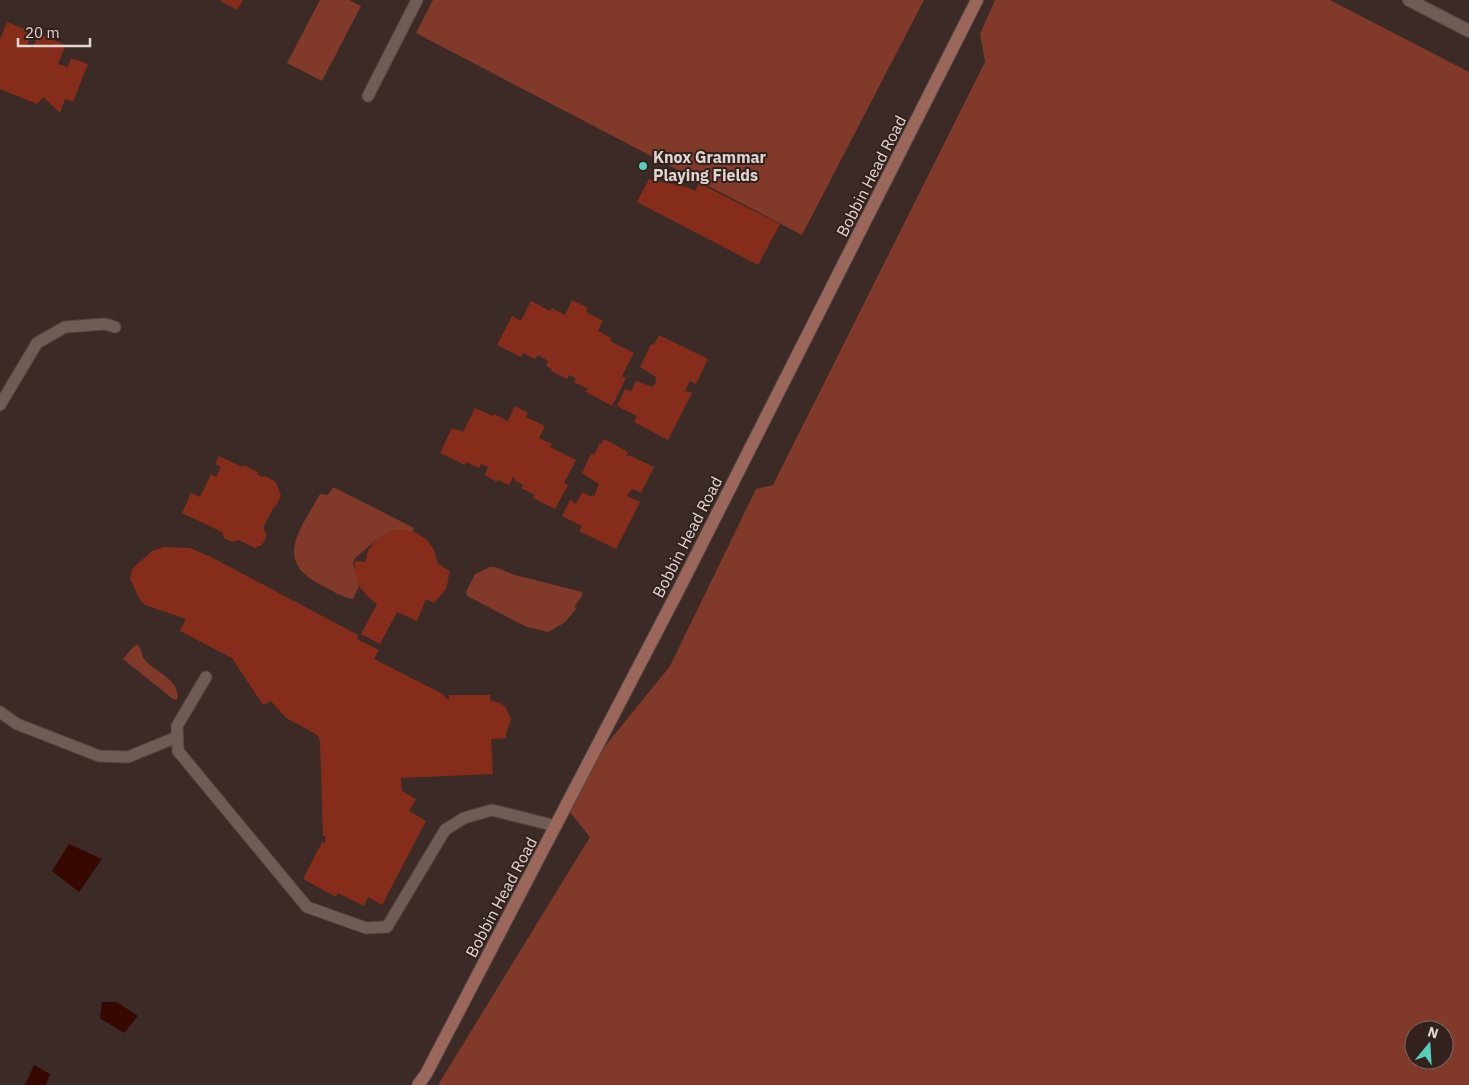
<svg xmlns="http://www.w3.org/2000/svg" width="1469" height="1085" viewBox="0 0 1469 1085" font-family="'IBM Plex Sans',sans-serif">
<rect width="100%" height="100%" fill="#3c2a26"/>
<path fill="#813929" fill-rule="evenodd" d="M 320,0 L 349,0 L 361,6 L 322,81 L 287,63 Z
M 433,0 L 924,0 L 802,235 L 416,33 Z
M 995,0 L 1330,0 L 1469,72 L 1469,1085 L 438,1085 L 590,837 L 561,801 L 670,666 L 756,489 L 773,485 L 985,62 L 980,34 ZM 1414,1030 L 1444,1030 L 1444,1060 L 1414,1060 Z
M 333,488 L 335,488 L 414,528 L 413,532 C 389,525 373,543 355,558 L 353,563 L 359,586 L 353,599 C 341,597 331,590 321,585 C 272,560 301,529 320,494 L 328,495 Z
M 490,567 L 495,567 L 515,575 L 582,592 L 582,596 L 574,607 L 577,608 L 564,623 L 548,632 L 527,627 L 467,596 L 466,592 L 475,574 Z
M 138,645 C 142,649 141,655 145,660 C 155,672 182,681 177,700 L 173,699 L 123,659 L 134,646 Z"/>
<path fill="#360801" d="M 69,844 L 102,859 L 79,892 L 52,871 Z
M 102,1002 L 117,1002 L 138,1016 L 124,1033 L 100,1018 Z
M 34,1065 L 50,1074 L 46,1085 L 25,1085 Z"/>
<path fill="#852d1a" d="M 219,0 L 243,0 L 237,10 Z
M 7,22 L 32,32 L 27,46 L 33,48 L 38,34 L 66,45 L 58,64 L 68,67 L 71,58 L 88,64 L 73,102 L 65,99 L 60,113 L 43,97 L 37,104 L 0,89 L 0,40 Z
M 649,179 L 687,187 L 695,191 L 699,183 L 780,224 L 758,265 L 637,202 Z
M 572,300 L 588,308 L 586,312 L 603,321 L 598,331 L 611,338 L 610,341 L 634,353 L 622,376 L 626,378 L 612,406 L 586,392 L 588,389 L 574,382 L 576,378 L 569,375 L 567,379 L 551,371 L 552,369 L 546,366 L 548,361 L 538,355 L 535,359 L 523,353 L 521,357 L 497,345 L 512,316 L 521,321 L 531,301 L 550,311 L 552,308 L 565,315 Z
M 659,335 L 708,359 L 696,384 L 690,381 L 685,391 L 692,393 L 668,440 L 634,422 L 637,416 L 617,406 L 625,389 L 631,391 L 636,381 L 653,387 L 657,380 L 655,380 L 656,377 L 640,367 L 651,344 L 654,345 Z
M 515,406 L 528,413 L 526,417 L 545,426 L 539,438 L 552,444 L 550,447 L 576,460 L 564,483 L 568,485 L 555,509 L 533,498 L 535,495 L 521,488 L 523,485 L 514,480 L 515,478 L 513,477 L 509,485 L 498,480 L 497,482 L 485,475 L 488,467 L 481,464 L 479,468 L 466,462 L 465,465 L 440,453 L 452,428 L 463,432 L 475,408 L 493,416 L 494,414 L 508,421 Z
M 604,439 L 628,452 L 626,456 L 628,457 L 629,455 L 654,467 L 641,493 L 632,489 L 627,496 L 640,502 L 616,549 L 579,531 L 582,526 L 562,516 L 570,500 L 576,504 L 582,492 L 592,497 L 592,495 L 594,496 L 599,484 L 582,473 L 591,454 L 594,455 L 600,443 L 601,444 Z
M 219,456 L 242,467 L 243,465 L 258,472 L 257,474 L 262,477 L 265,476 L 276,482 L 281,496 L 276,506 L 273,508 L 263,528 L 267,535 L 262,545 L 255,548 L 239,540 L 233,542 L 224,538 L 222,532 L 182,513 L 191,493 L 200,497 L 211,474 L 216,477 L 221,467 L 215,464 Z
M 394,530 L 406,530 L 417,533 L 427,540 L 434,550 L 438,564 L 450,571 L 446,589 L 434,603 L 426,599 L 417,621 L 397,612 L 380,644 L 361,634 L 377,604 L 368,597 L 359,586 L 355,573 L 355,561 L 365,562 L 368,551 L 375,541 L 384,535 Z
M 164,547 L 190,548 L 213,558 L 358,635 L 357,639 L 379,650 L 374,659 L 443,694 L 445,698 L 449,699 L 449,695 L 490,695 L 490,700 L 502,704 L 506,708 L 511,719 L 506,734 L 506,738 L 491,739 L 493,774 L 401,778 L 402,791 L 416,799 L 409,811 L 426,821 L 382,905 L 368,897 L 364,906 L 338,893 L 336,897 L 303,879 L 322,842 L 325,843 L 326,836 L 323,836 L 320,741 L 318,736 L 314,733 L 286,718 L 271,701 L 263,705 L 232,658 L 180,631 L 186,619 L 145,605 L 140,600 L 130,579 L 132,569 L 152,551 Z"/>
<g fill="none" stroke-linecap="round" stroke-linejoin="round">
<g stroke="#554642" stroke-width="13">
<path id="lane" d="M 368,96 L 417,0
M 0,405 L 37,343 L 65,327 L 105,324 L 115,327
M 206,677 L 177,726 L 178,751 L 307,907 L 366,928 L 387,927 L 445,830 L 464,818 L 492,810 L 556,826
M 0,712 L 17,724 L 99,756 L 128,757 L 177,737"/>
</g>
<g stroke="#554642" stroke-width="14">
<path id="street" d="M 1409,0 L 1469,31"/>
</g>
<g stroke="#554642" stroke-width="14">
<path id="secondary" d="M 418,1085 L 426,1074 L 678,591 L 977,0"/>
</g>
<use href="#lane" stroke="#705c56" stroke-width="11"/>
<use href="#street" stroke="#705c56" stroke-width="12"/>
<use href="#secondary" stroke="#9b675a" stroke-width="12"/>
</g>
<circle fill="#58cebf" stroke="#32211c" stroke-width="2" cx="643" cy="166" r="5"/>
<g text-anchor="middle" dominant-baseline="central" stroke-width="4" stroke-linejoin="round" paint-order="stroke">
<g font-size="16" font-weight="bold" fill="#e2d6d3" stroke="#32211c" text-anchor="start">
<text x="653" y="157">Knox Grammar<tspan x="653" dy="18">Playing Fields</tspan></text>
</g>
<g font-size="16" fill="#e2d6d3" stroke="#32211c">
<text transform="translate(871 176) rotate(-63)">Bobbin Head Road</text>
<text transform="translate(687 537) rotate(-63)">Bobbin Head Road</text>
<text transform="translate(501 897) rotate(-62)">Bobbin Head Road</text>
</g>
</g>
<g transform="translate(1429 1045) rotate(18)"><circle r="24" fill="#32211c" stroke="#786965"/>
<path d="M0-4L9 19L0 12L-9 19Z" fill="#58cebf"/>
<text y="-8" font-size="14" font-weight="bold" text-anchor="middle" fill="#e2d6d3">N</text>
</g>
<path d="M18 38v8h72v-8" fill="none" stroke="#e2d6d3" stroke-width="2.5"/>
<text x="25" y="38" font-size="15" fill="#e2d6d3" stroke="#32211c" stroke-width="4" paint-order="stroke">20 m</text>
</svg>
